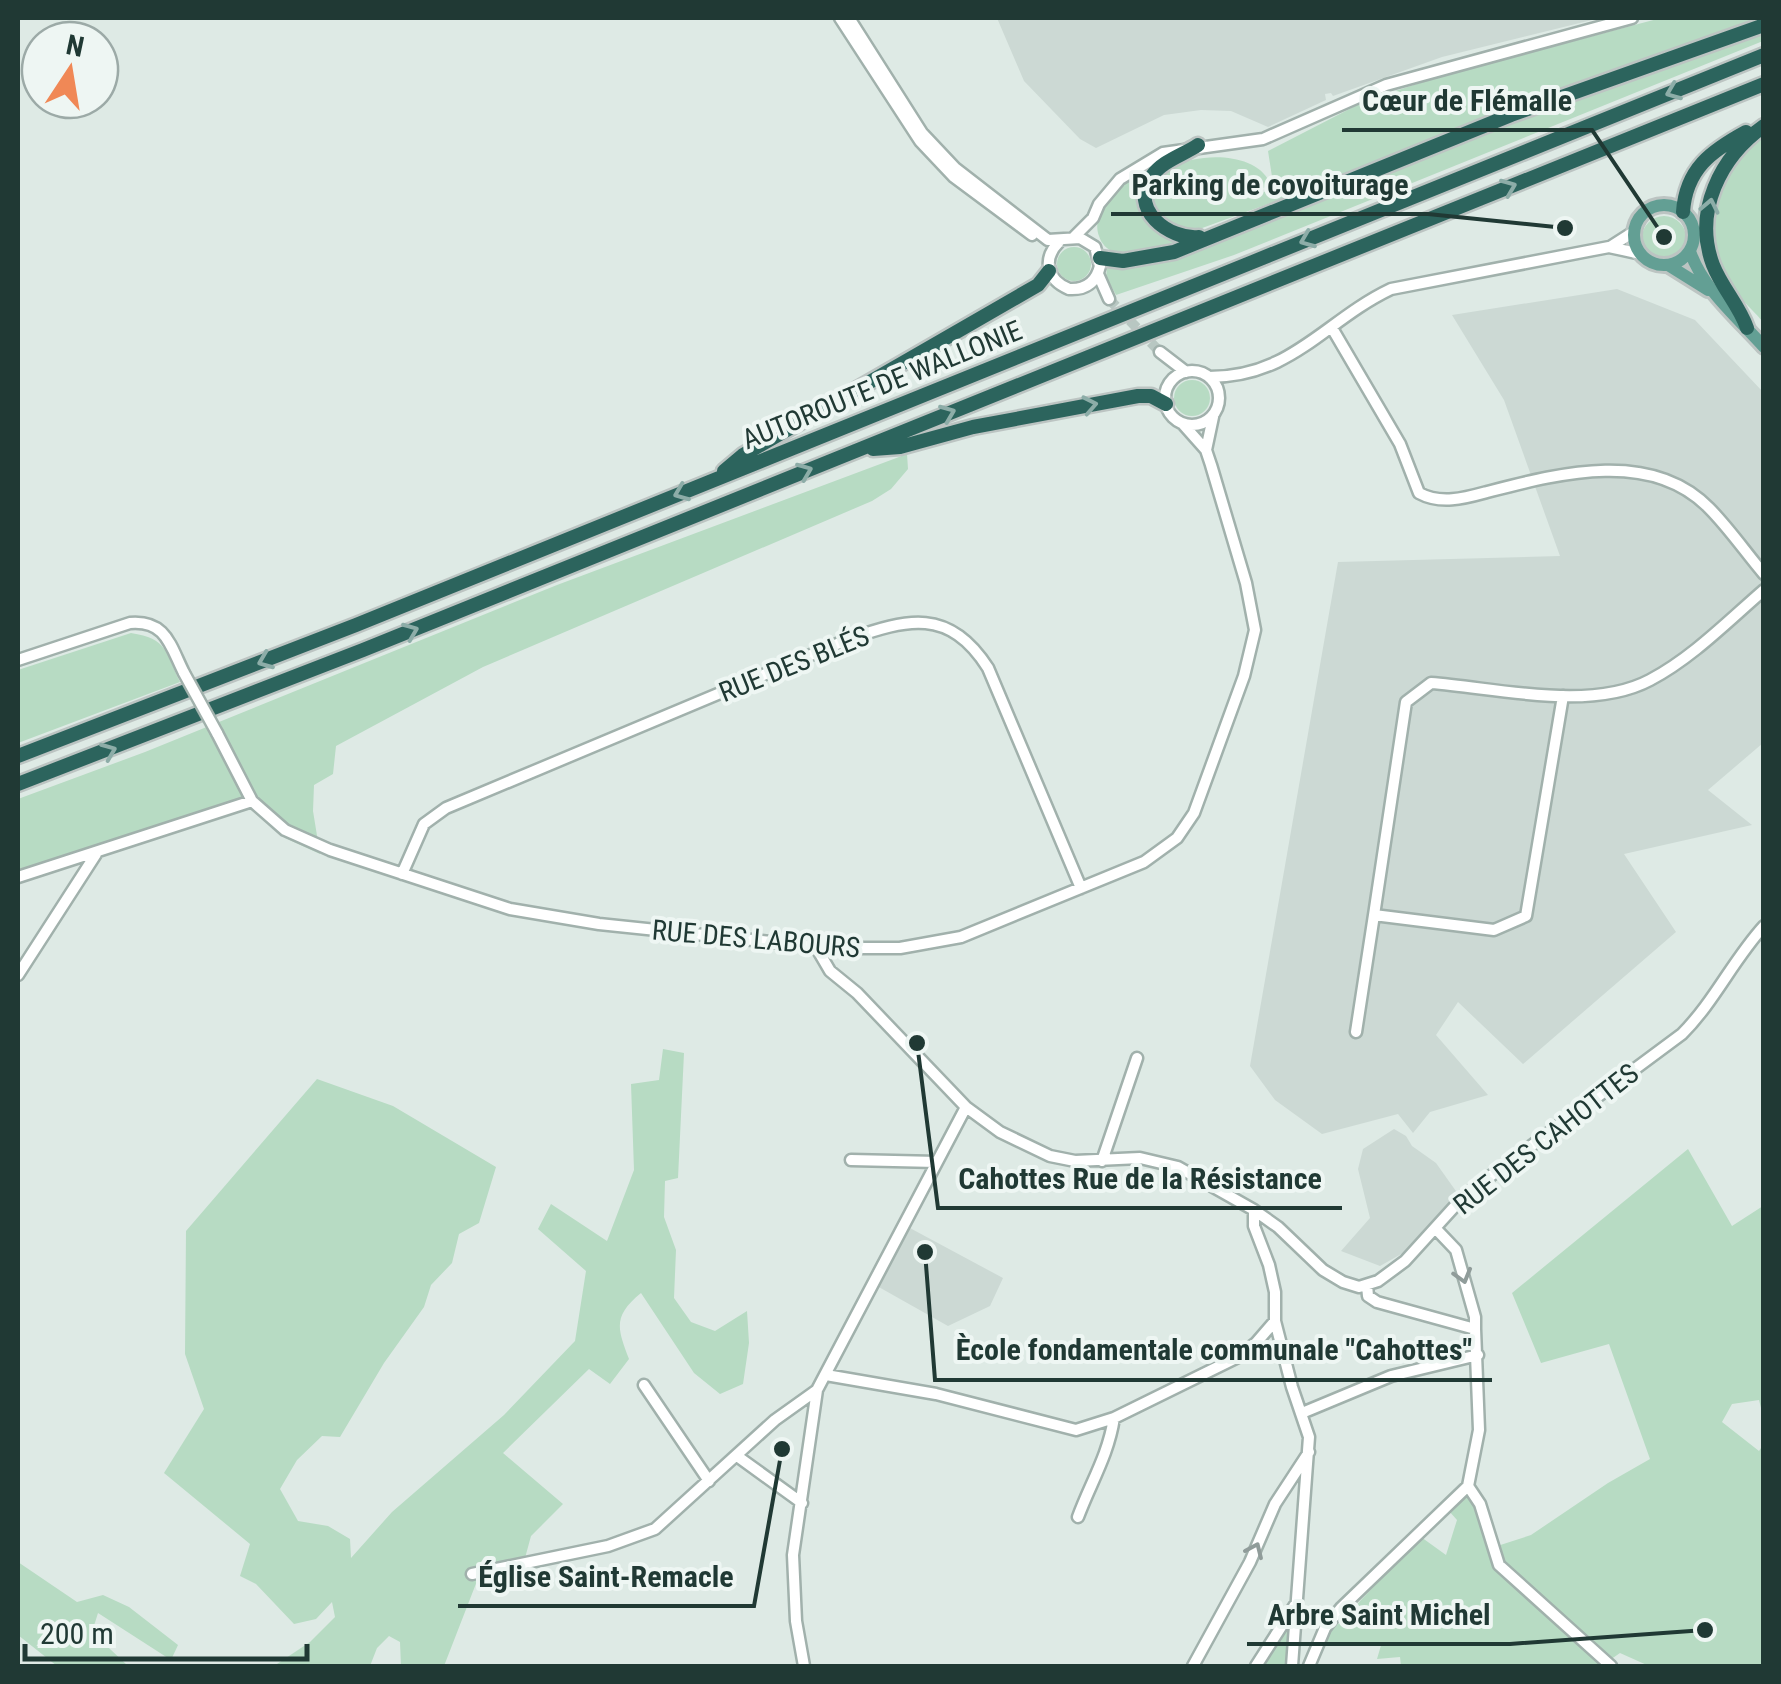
<svg xmlns="http://www.w3.org/2000/svg" width="1781" height="1684" viewBox="0 0 1781 1684" font-family="'Roboto Condensed',sans-serif">
<rect width="100%" height="100%" fill="#deeae5"/>
<path fill="#ccd9d4" d="M 997,18 L 1600,18 L 1442,57 L 1333,96 L 1331,93 L 1325,94 L 1326,100 L 1268,127 L 1231,111 L 1201,110 L 1164,115 L 1096,148 L 1080,139 L 1024,81 Z
M 1617,289 L 1695,320 L 1763,392 L 1763,743 L 1708,790 L 1752,825 L 1624,854 L 1676,932 L 1523,1064 L 1458,1002 L 1436,1035 L 1488,1095 L 1430,1112 L 1413,1133 L 1398,1114 L 1322,1134 L 1275,1100 L 1250,1066 L 1338,562 L 1560,556 L 1504,400 L 1452,315 Z
M 1394,1129 L 1406,1136 L 1412,1146 L 1436,1163 L 1458,1194 L 1403,1253 L 1380,1266 L 1341,1251 L 1370,1218 L 1358,1169 L 1363,1149 Z
M 908,1227 L 1003,1278 L 990,1306 L 948,1326 L 877,1286 Z"/>
<path fill="#b7dbc3" d="M 1661,18 L 1762,18 L 1528,100 L 1331,181 L 1194,231 C 1181,233 1167,227 1159,217 C 1119,159 1246,136 1269,181 L 1266,187 L 1250,192 L 1236,186 L 1236,194 C 1250,199 1265,196 1273,183 L 1268,151 L 1367,100 L 1445,75 Z
M 1763,31 L 1763,41 L 1234,255 L 1116,295 L 1106,277 L 1107,268 L 1143,262 L 1479,131 Z
M 1763,136 L 1763,322 C 1750,306 1726,287 1718,267 C 1698,217 1721,165 1763,136 Z
M 1153,165 L 1145,178 L 1157,230 L 1177,242 C 1160,247 1132,257 1115,252 C 1107,250 1101,243 1099,236 C 1088,206 1131,177 1153,165 Z
M1642 238a22 22 0 1 1 44 0a22 22 0 1 1-44 0Z
M1057 264a17 17 0 1 1 34 0a17 17 0 1 1-34 0Z
M1174 398a18 18 0 1 1 36 0a18 18 0 1 1-36 0Z
M 907,454 L 908,469 L 891,489 L 872,501 L 483,667 L 336,746 L 333,774 L 314,785 L 313,811 L 320,854 L 285,838 L 241,800 L 18,871 L 18,799 L 145,752 L 557,585 Z
M 131,633 C 168,639 165,651 180,682 L 18,743 L 18,670 Z
M 663,1049 L 684,1053 L 678,1178 L 665,1181 L 664,1217 L 676,1250 L 674,1298 L 691,1322 L 715,1331 L 747,1311 L 749,1343 L 743,1384 L 720,1394 L 694,1373 L 641,1293 C 613,1316 617,1328 629,1359 L 610,1384 L 589,1369 L 503,1453 L 563,1504 L 531,1536 L 522,1569 L 495,1573 L 477,1581 L 444,1666 L 401,1666 L 400,1642 L 389,1636 L 377,1648 L 370,1666 L 274,1666 L 310,1642 L 335,1617 L 332,1602 L 316,1619 L 294,1624 L 256,1584 L 240,1576 L 250,1544 L 164,1473 L 204,1409 L 185,1354 L 186,1231 L 317,1079 L 393,1106 L 496,1167 L 479,1223 L 459,1234 L 452,1263 L 431,1285 L 424,1307 L 384,1363 L 340,1437 L 322,1436 L 297,1460 L 280,1489 L 298,1521 L 328,1526 L 350,1539 L 351,1558 L 392,1512 L 504,1415 L 575,1341 L 586,1271 L 538,1229 L 551,1204 L 607,1241 L 634,1170 L 631,1084 L 659,1080 Z
M 1688,1149 L 1732,1226 L 1763,1206 L 1763,1416 L 1759,1400 L 1732,1404 L 1722,1422 L 1759,1451 L 1763,1445 L 1763,1666 L 1649,1666 L 1620,1653 L 1607,1662 L 1611,1666 L 1401,1666 L 1400,1657 L 1377,1659 L 1382,1642 L 1321,1642 L 1421,1537 L 1446,1555 L 1457,1520 L 1449,1511 L 1465,1492 L 1472,1494 L 1491,1548 L 1531,1535 L 1608,1483 L 1650,1459 L 1609,1344 L 1541,1363 L 1512,1293 Z
M 18,1562 L 77,1602 L 103,1595 L 129,1607 L 178,1645 L 171,1660 L 98,1613 L 92,1632 L 128,1666 L 57,1666 L 18,1635 Z
M 1296,1604 L 1292,1666 L 1256,1666 Z"/>
<g fill="none" stroke-linecap="round" stroke-linejoin="round">
<path stroke="#b8c7c2" stroke-width="10" stroke-dasharray="10 5" stroke-linecap="butt" d="M 1109,299 L 1160,352"/>
<g stroke="#a1b1ac" stroke-width="15">
<path id="minor" d="M 840,18 L 920,141 L 954,177 L 1032,235
M 849,18 L 922,133 L 955,168 L 1048,240 L 1080,238 L 1095,247 L 1100,266 C 1096,283 1085,290 1069,289 C 1047,280 1042,259 1059,242
M 1074,237 L 1093,218 L 1099,204 L 1120,179 L 1163,153 L 1263,139 L 1386,85 L 1632,18
M 1610,247 L 1635,231
M 1098,274 L 1109,299
M 1332,328 L 1400,444 L 1419,493 C 1441,505 1465,498 1487,492 C 1557,474 1651,448 1709,508 C 1729,528 1746,553 1764,574
M 1160,352 L 1186,372
M1165 398a27 27 0 1 1 54 0a27 27 0 1 1-54 0Z
M 1209,377 C 1292,377 1324,321 1391,289 L 1609,247 L 1641,254
M 1206,450 L 1213,417
M 18,660 L 130,623 C 166,620 170,645 184,673
M 1563,696 L 1526,916 L 1494,930 L 1374,915 L 1406,702 L 1431,683 C 1497,688 1590,712 1650,680 C 1692,658 1728,621 1764,590
M 217,733 L 252,801 L 285,830 L 330,850 L 510,909 L 599,924 L 828,948 L 900,948 L 961,937 L 1144,862 L 1177,838 L 1194,813 L 1244,676 L 1255,630 L 1246,583 L 1211,465 L 1206,450 L 1182,423
M 402,874 L 424,824 L 446,808 L 849,639 C 907,619 949,607 988,668 L 1081,888
M 18,877 L 252,801
M 816,947 L 830,971 L 857,993 L 966,1107 L 1000,1132 L 1050,1156 L 1075,1161 L 1140,1158 L 1178,1167 L 1254,1210 L 1278,1227 L 1323,1270 L 1343,1282 L 1359,1287 L 1378,1281 L 1405,1261 L 1465,1195 L 1682,1034 C 1714,1002 1733,960 1764,926
M 18,975 L 96,854
M 1356,1032 L 1374,915
M 851,1160 L 937,1162
M 1102,1161 L 1137,1058
M 1254,1210 L 1254,1226 L 1269,1265 L 1275,1292 L 1275,1321 L 1292,1387 L 1309,1437 L 1292,1666
M 1436,1229 L 1456,1250 L 1475,1317 L 1475,1329
M 1367,1285 L 1368,1296 L 1377,1302 L 1475,1329 L 1479,1430 L 1468,1486 L 1480,1504 L 1499,1565 L 1611,1666
M 826,1375 L 936,1394 L 1076,1430 L 1114,1418 L 1238,1357 L 1256,1343 L 1275,1321
M 644,1385 L 709,1481
M 1302,1413 L 1391,1376 L 1478,1355
M 737,1456 L 802,1503
M 1078,1517 C 1091,1482 1108,1456 1114,1418
M 472,1574 L 608,1546 L 655,1529 L 775,1420 L 817,1390
M 804,1666 L 796,1621 L 793,1555 L 817,1390 L 966,1107
M 1193,1666 L 1250,1562 L 1275,1504 L 1309,1452
M 1256,1666 L 1295,1605
M 1309,1666 L 1325,1628 L 1341,1608 L 1468,1486"/>
</g>
<g stroke="#bcc4c2" stroke-width="18">
<path id="major" d="M1634 235a30 30 0 1 1 60 0a30 30 0 1 1-60 0Z
M 1690,251 C 1702,288 1738,318 1764,347
M 1668,265 L 1708,290"/>
</g>
<g stroke="#bcc4c2" stroke-width="19">
<path id="highway" d="M 1198,145 C 1183,155 1162,161 1152,176 C 1128,209 1169,240 1199,237
M 1683,212 C 1686,169 1711,151 1746,132
M 1100,258 L 1123,261 L 1174,252 L 1511,115 L 1764,25
M 1747,328 C 1739,305 1722,288 1713,265 C 1693,212 1720,157 1764,126
M 873,449 L 900,447 L 973,427 L 1138,396 L 1151,396 L 1166,404
M 724,471 L 743,455 L 1038,285 L 1049,271
M 18,756 L 356,625 L 1764,55
M 18,784 L 363,650 L 1764,84"/>
</g>
<use href="#minor" stroke="#fff" stroke-width="10"/>
<use href="#major" stroke="#639f94" stroke-width="12"/>
<use href="#highway" stroke="#2c645d" stroke-width="14"/>
<g stroke="#a1b1ac" stroke-width="15" stroke-linecap="butt">
<path id="minor-bridge" d="M 184,673 L 217,733"/>
</g>
<use href="#minor-bridge" stroke="#fff" stroke-width="10"/>
</g>
<defs><path id="oneway-chevron" d="M-2-3.5L2.5 0L-2 3.5" fill="none" stroke-width="1.6" stroke-linecap="round" stroke-linejoin="round" transform="scale(2.5)"/></defs>
<g stroke="#8dada8">
<use href="#oneway-chevron" transform="translate(1673 92) rotate(158)"/>
<use href="#oneway-chevron" transform="translate(1509 187) rotate(-22)"/>
<use href="#oneway-chevron" transform="translate(1710 206) rotate(-78)"/>
<use href="#oneway-chevron" transform="translate(1307 240) rotate(158)"/>
<use href="#oneway-chevron" transform="translate(1090 405) rotate(-11)"/>
<use href="#oneway-chevron" transform="translate(948 413) rotate(-22)"/>
<use href="#oneway-chevron" transform="translate(805 471) rotate(-22)"/>
<use href="#oneway-chevron" transform="translate(681 493) rotate(158)"/>
<use href="#oneway-chevron" transform="translate(411 631) rotate(-22)"/>
<use href="#oneway-chevron" transform="translate(265 661) rotate(158)"/>
<use href="#oneway-chevron" transform="translate(109 751) rotate(-22)"/>
</g>
<g stroke="#909c9a">
<use href="#oneway-chevron" transform="translate(1463 1276) rotate(74)"/>
<use href="#oneway-chevron" transform="translate(1255 1550) rotate(-66)"/>
</g>
<g text-anchor="middle" dominant-baseline="central" stroke-width="8" stroke-linejoin="round" paint-order="stroke">
<g font-size="28" fill="#203934" stroke="#eef6f3">
<text transform="translate(882 385) rotate(-22)">AUTOROUTE DE WALLONIE</text>
<text transform="translate(794 664) rotate(-22)">RUE DES BLÉS</text>
<text transform="translate(756 939) rotate(5)">RUE DES LABOURS</text>
<text transform="translate(1546 1139) rotate(-38)">RUE DES CAHOTTES</text>
</g>
</g>
<path fill="none" stroke="#203934" stroke-width="4" d="M1664 237L1592 130H1342M1565 228L1428 214H1111M917 1043L938 1208H1342M925 1252L935 1380H1492M782 1449L754 1606H458M1705 1630L1510 1644H1247"/>
<g fill="#203934" stroke="#eef6f3" stroke-width="4">
<circle cx="1664" cy="237" r="10"/>
<circle cx="1565" cy="228" r="10"/>
<circle cx="917" cy="1043" r="10"/>
<circle cx="925" cy="1252" r="10"/>
<circle cx="782" cy="1449" r="10"/>
<circle cx="1705" cy="1630" r="10"/>
</g>
<g font-size="30" text-anchor="middle" font-weight="bold" fill="#203934" stroke="#eef6f3" stroke-width="8" stroke-linejoin="round" paint-order="stroke">
<text x="1467" y="111">Cœur de Flémalle</text>
<text x="1270" y="195">Parking de covoiturage</text>
<text x="1140" y="1189">Cahottes Rue de la Résistance</text>
<text x="1214" y="1360">Ècole fondamentale communale "Cahottes"</text>
<text x="606" y="1587">Église Saint-Remacle</text>
<text x="1379" y="1625">Arbre Saint Michel</text>
</g>
<rect width="1781" height="1684" fill="none" stroke="#203934" stroke-width="40"/>
<g transform="translate(70 70) rotate(12)"><circle r="48" fill="#eef6f3" stroke="#9caaa7" stroke-width="2.5"/>
<path d="M0-8L18 38L0 25L-18 38Z" fill="#f08856"/>
<text y="-15" font-size="28" font-weight="bold" text-anchor="middle" fill="#203934">N</text>
</g>
<path d="M25 1644v15h282v-15" fill="none" stroke="#203934" stroke-width="5"/>
<text x="40" y="1644" font-size="30" fill="#203934" stroke="#eef6f3" stroke-width="8" paint-order="stroke">200 m</text>
</svg>
